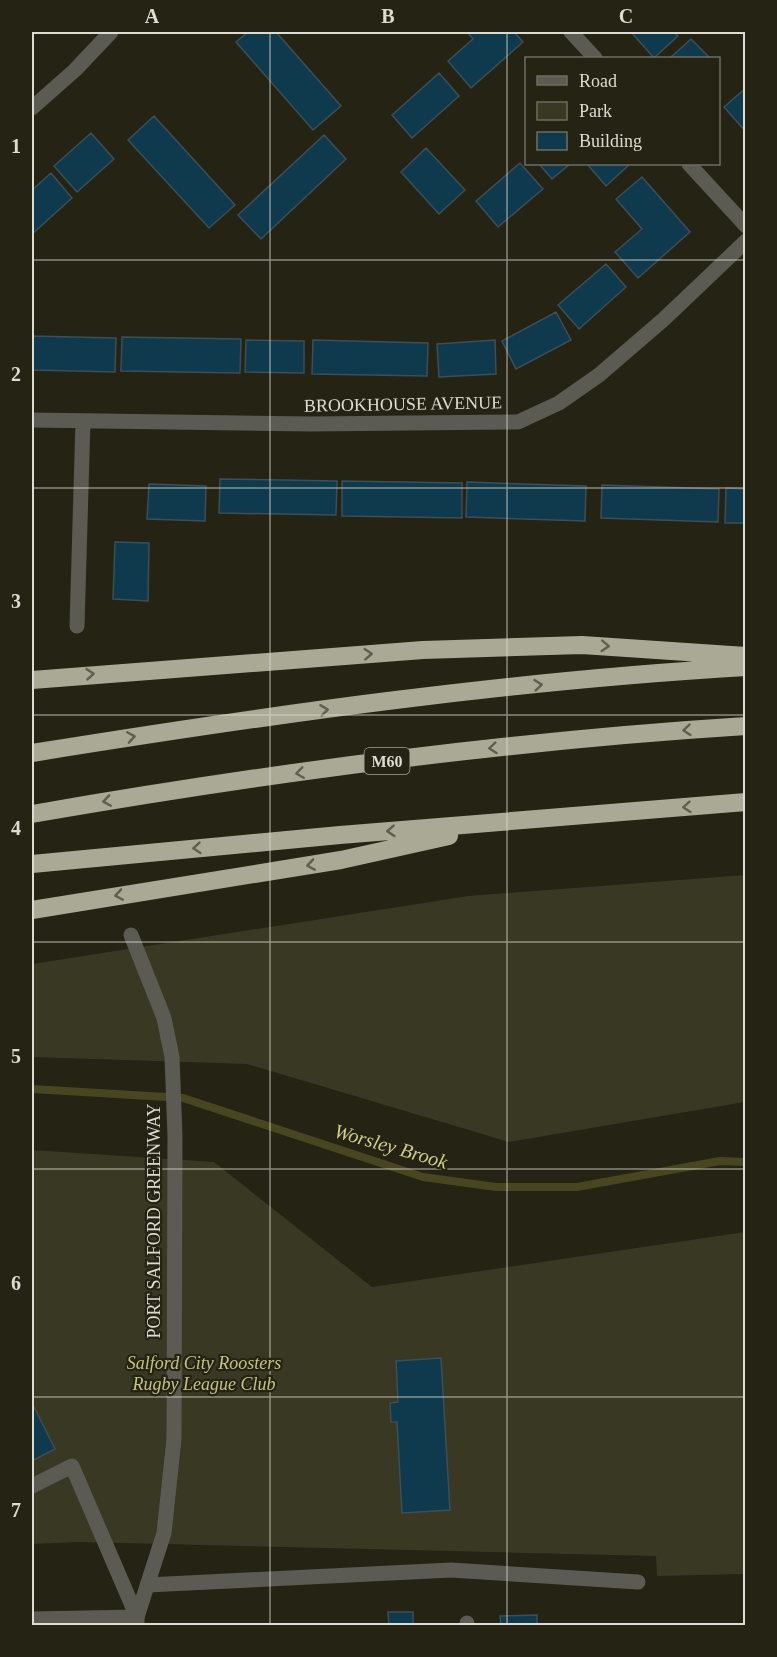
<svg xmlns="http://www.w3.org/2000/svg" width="777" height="1657" viewBox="0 0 777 1657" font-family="'Times New Roman',serif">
<rect width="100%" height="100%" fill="#242314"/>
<path fill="#383823" d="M 745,875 L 745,1102 L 509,1142 L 247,1064 L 32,1057 L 32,964 L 468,896 Z
M 32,1150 L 214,1162 L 372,1287 L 745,1232 L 745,1574 L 657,1576 L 656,1556 L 79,1542 L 32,1544 Z"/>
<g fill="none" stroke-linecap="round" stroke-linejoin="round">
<path stroke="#474620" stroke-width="8" d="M 32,1089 L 183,1098 L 423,1177 L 496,1187 L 577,1187 L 720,1161 L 746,1162"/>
</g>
<path fill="#0f3a4d" stroke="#3d4e57" stroke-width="1.5" d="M 248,32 L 276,32 L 341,106 L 313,130 L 236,42 Z
M 467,32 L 514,32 L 523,42 L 471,88 L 448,61 L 473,39 Z
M 631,32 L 674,32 L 678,36 L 654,58 Z
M 691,39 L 710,58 L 670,58 Z
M 439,73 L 459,96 L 412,138 L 392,115 Z
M 746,88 L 746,132 L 724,107 Z
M 154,116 L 235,205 L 209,228 L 128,140 Z
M 91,133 L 114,159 L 77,192 L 54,166 Z
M 324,135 L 346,159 L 261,239 L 238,215 Z
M 426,148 L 465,190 L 439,214 L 401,172 Z
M 520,163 L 543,189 L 498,227 L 476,201 Z
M 539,164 L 570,164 L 552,179 Z
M 587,164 L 630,164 L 606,186 Z
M 51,173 L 72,198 L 32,234 L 32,190 Z
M 642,177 L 690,232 L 638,278 L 615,252 L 642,229 L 616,199 Z
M 606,264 L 626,287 L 579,329 L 558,305 Z
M 556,312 L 571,340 L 516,369 L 502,341 Z
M 32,336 L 116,338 L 115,372 L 32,370 Z
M 122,337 L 241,339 L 240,373 L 121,371 Z
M 246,340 L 304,341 L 304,373 L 245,372 Z
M 313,340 L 428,343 L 427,376 L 312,374 Z
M 495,340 L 496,374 L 439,377 L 437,344 Z
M 220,479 L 337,481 L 336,515 L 219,513 Z
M 342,481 L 462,483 L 462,518 L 342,516 Z
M 467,482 L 586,486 L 585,521 L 466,517 Z
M 149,484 L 206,486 L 205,521 L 147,519 Z
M 602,485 L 719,489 L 718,522 L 601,518 Z
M 726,488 L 746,489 L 746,523 L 725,523 Z
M 115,542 L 149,543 L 148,601 L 113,599 Z
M 441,1358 L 450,1510 L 402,1513 L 397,1422 L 391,1422 L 390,1403 L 398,1402 L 396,1361 Z
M 32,1403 L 55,1449 L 32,1461 Z
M 388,1612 L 413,1612 L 413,1626 L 389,1626 Z
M 537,1615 L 537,1626 L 501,1626 L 500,1616 Z"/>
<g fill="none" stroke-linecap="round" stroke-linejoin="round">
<path stroke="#5b5b53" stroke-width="15" d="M 131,935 L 164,1018 L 172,1057 L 175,1136 L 174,1439 L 164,1533 L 137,1617
M 32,1486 L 72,1466 L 137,1617
M 147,1585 L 451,1570 L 638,1582"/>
<path stroke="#5b5b53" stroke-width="15" d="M 571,32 L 595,58
M 32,108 L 75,70 L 111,32
M 689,164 L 746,226
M 32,420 L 311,424 L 518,422 L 559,403 L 599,375 L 664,319 L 746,241
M 77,626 L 83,421
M 32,1619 L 137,1617 L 137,1626
M 467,1623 L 467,1626"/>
<path stroke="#a9a996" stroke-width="18" d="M 32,680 L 423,650 L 582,645 L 746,656
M 32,753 C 268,715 506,681 746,667
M 32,814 C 268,773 506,741 746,726
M 32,864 L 340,835 L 746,802
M 32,910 L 341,860 L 449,836"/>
</g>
<defs><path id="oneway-chevron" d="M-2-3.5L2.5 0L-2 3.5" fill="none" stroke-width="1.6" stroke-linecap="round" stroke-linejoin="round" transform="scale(1.5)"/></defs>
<g stroke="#605f4e">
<use href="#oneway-chevron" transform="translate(605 646) rotate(3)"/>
<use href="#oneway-chevron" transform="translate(368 654) rotate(-4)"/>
<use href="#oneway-chevron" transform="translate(90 674) rotate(-5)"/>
<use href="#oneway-chevron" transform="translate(538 685) rotate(-6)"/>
<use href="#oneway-chevron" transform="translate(324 710) rotate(-7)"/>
<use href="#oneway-chevron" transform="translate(687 730) rotate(175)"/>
<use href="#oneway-chevron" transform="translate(131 737) rotate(-9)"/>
<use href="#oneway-chevron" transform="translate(493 748) rotate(174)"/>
<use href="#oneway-chevron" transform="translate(300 773) rotate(172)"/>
<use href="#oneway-chevron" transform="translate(107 801) rotate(171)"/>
<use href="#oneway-chevron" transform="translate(687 807) rotate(175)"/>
<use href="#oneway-chevron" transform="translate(391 831) rotate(176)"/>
<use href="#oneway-chevron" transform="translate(197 848) rotate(175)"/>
<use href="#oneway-chevron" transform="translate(311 865) rotate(171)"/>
<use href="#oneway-chevron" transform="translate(119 895) rotate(171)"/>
</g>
<path fill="none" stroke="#dcdcd2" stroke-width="1.5" stroke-opacity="0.55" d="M 270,32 L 270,1626M 507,32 L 507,1626M 32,260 L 746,260M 32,488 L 746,488M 32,715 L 746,715M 32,942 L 746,942M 32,1169 L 746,1169M 32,1397 L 746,1397"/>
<g text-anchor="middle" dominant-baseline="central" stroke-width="4.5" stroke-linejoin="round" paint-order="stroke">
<rect fill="#242314" stroke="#a5a499" stroke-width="1.5" x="364.5" y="748" width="45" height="26" rx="4.5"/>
<g font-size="16" font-weight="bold" fill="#dcdcd2">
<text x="387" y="761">M60</text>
</g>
<g font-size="18" fill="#dcdcd2" stroke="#242314">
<text transform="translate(403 404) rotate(-1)">BROOKHOUSE AVENUE</text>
<text transform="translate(154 1221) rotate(-90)">PORT SALFORD GREENWAY</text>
</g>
<g font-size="18" font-style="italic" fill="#c5c381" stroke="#242314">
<text x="204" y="1363">Salford City Roosters<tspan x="204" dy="21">Rugby League Club</tspan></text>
</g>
<g font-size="20" font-style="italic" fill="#cfce8b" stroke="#242314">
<text transform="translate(391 1146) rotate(16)">Worsley Brook</text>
</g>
</g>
<rect width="777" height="1657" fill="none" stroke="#242314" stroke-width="66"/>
<rect x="525" y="57" width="195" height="108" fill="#242314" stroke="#6e6d60" stroke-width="1.5"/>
<rect x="537" y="76" width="30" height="9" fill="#5b5b53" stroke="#6e6d60" stroke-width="1.5"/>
<text x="579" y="87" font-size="18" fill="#dcdcd2">Road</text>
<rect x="537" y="102" width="30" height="18" fill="#383823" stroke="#6e6d60" stroke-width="1.5"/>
<text x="579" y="117" font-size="18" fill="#dcdcd2">Park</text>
<rect x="537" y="132" width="30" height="18" fill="#0f3a4d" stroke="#6e6d60" stroke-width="1.5"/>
<text x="579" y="147" font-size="18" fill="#dcdcd2">Building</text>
<rect x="33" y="33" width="711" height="1591" fill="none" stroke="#dcdcd2" stroke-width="2"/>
<g font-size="20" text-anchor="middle" font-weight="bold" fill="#dcdcd2">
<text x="152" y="23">A</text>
<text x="388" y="23">B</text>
<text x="626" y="23">C</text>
<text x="16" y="153">1</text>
<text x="16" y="381">2</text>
<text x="16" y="608">3</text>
<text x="16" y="835">4</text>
<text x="16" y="1063">5</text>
<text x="16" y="1290">6</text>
<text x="16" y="1517">7</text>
</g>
</svg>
